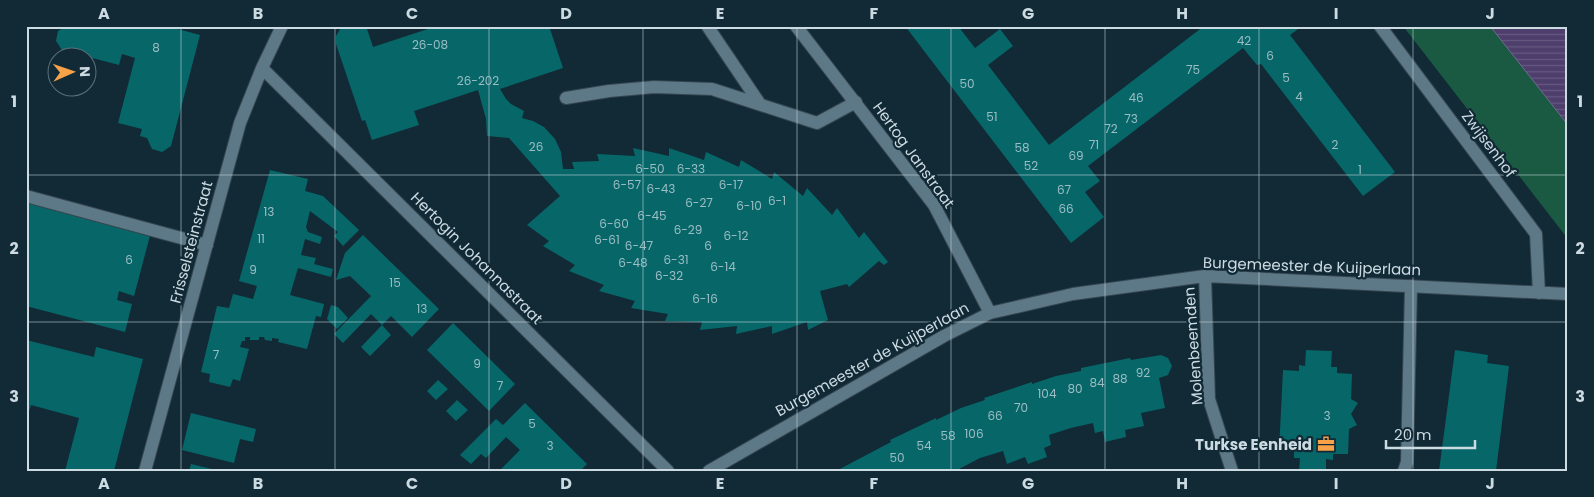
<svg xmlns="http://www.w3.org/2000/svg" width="1594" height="497" viewBox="0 0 1594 497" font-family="Poppins,sans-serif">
<defs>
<pattern id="water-rules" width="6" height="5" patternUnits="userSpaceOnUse" patternTransform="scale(1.25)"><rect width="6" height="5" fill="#4d3e6c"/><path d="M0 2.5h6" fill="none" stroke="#655981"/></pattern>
</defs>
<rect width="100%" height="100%" fill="#112a36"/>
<path fill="#1a5a42" d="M 1403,26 L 1490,26 L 1568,125 L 1568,239 Z"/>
<path fill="url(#water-rules)" stroke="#736d8f" d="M 1490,26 L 1568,26 L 1568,125 Z"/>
<path fill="#076668" d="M 66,26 L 178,26 L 178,29 L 200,35 L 171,146 L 162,152 L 152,149 L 147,138 L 140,136 L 142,129 L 118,123 L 135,58 L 122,54 L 119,65 L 62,50 L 56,41 L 58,31 Z
M 342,26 L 366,26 L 373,47 L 437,26 L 549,26 L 563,68 L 500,89 L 506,99 L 511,104 L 524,111 L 522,118 L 533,121 L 544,127 L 555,139 L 561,152 L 563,169 L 574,169 L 572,162 L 599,161 L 597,154 L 635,156 L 633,148 L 669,156 L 669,148 L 704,160 L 706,152 L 739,167 L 741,160 L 772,179 L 774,172 L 803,196 L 807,188 L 832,215 L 837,208 L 859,238 L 864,232 L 888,262 L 884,265 L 879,261 L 849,287 L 847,284 L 820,291 L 828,320 L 808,330 L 807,322 L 772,334 L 772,326 L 736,334 L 737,326 L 700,330 L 702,322 L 665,321 L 668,314 L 631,308 L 635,301 L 599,291 L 604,285 L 569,271 L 575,265 L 543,246 L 549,241 L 527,225 L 560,196 L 509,138 L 487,136 L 486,119 L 478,90 L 414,111 L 419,125 L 372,140 L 365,120 L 362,121 L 336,44 L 336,36 Z
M 905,26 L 958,26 L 975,48 L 1000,29 L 1013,46 L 988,65 L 1049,145 L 1204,26 L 1302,26 L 1290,35 L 1395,172 L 1363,196 L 1261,64 L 1257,65 L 1243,48 L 1088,166 L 1100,181 L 1085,192 L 1104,217 L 1071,243 Z
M 270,170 L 308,179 L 305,191 L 323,196 L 359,230 L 343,246 L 334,236 L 338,232 L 310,211 L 306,227 L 308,232 L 322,237 L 320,244 L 305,239 L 301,255 L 316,258 L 314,264 L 333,269 L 331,277 L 298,268 L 290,295 L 324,304 L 321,317 L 316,316 L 307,349 L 278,342 L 279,339 L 272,338 L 272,341 L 265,340 L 264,337 L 259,337 L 259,340 L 250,340 L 250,337 L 245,337 L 245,341 L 242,341 L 240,347 L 249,349 L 240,381 L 233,379 L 230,387 L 209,382 L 210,374 L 201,372 L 217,306 L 229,308 L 233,294 L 253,299 L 257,286 L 239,281 Z
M 26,199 L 151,232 L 134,296 L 119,291 L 117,300 L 132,304 L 125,332 L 26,306 Z
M 363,235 L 439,309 L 412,337 L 391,316 L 382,325 L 371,314 L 343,343 L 334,334 L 371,296 L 350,276 L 336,280 L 345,253 Z
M 331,305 L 338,307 L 348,318 L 337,329 L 327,319 Z
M 453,323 L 515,384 L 489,411 L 427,350 Z
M 382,325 L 391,335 L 370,356 L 361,347 Z
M 26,340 L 94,357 L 96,347 L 143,359 L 114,471 L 65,471 L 79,418 L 31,405 L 26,420 Z
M 1306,350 L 1332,351 L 1331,367 L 1337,367 L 1337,373 L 1352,374 L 1351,399 L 1358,403 L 1351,414 L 1357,425 L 1349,429 L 1348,454 L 1333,454 L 1333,460 L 1326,459 L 1326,471 L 1299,471 L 1300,458 L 1294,458 L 1294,452 L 1279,451 L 1283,370 L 1299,371 L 1299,365 L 1305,366 Z
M 1455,350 L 1488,355 L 1487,363 L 1509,366 L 1496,471 L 1439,471 Z
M 1161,355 L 1168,358 L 1172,366 L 1168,375 L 1159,378 L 1165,408 L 1141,413 L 1144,426 L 1125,430 L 1126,437 L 1105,442 L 1103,431 L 1095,433 L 1093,423 L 1071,428 L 1049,435 L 1051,445 L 1044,448 L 1047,457 L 1028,464 L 1025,457 L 1007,464 L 1003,451 L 980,458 L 959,469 L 960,471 L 836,471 L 891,442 L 890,440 L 936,418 L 936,420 L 961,408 L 985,400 L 984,398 L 1032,382 L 1032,384 L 1056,376 L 1081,371 L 1081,368 L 1130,358 L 1131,360 Z
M 438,380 L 448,389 L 436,400 L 427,391 Z
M 457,400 L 468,410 L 456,421 L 446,411 Z
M 525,403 L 587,464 L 580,471 L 520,471 L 518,469 L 517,471 L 499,471 L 520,450 L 506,437 L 486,458 L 481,454 L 471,464 L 460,455 L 496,419 L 503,425 Z
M 191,413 L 256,429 L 253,442 L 240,439 L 234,463 L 182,450 Z
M 191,464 L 216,470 L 216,471 L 189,471 Z"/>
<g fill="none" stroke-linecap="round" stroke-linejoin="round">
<g stroke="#354650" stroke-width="14">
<path id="lane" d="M 708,27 L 760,104
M 566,98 L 609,91 L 654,87 L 712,89 L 817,123 L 856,102
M 26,196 L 207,245
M 1404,471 L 1407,462 L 1411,286"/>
</g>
<g stroke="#354650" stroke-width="14">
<path id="street" d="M 796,26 L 934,205 L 990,313
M 1380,26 L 1536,234 L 1539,293
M 262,68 L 668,471
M 1205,276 L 1209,399 L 1232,471
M 145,471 L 240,123 L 262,68 L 282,26
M 709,471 L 944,336 L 990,313 L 1073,294 L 1205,276 L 1568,294"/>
</g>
<use href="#lane" stroke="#5d7886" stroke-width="12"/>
<use href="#street" stroke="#5d7886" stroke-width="12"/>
</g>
<path fill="none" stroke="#ccdae2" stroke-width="1" stroke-opacity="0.55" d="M 181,26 L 181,471M 335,26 L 335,471M 489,26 L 489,471M 643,26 L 643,471M 797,26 L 797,471M 951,26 L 951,471M 1105,26 L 1105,471M 1259,26 L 1259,471M 1413,26 L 1413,471M 26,175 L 1568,175M 26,322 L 1568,322"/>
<defs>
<g id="office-bare" transform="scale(1.35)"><path d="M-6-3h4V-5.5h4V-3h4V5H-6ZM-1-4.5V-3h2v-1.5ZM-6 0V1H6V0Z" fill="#f7a149" stroke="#112a36" stroke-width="2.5" paint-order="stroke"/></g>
</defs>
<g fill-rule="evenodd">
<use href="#office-bare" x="1326" y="444"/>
</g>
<g text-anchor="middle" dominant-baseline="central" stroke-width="4.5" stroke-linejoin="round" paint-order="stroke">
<g font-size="12" fill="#9bbdc4">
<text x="1244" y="40">42</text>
<text x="430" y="44">26-08</text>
<text x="156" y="47">8</text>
<text x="1270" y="55">6</text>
<text x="1193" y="69">75</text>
<text x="1286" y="77">5</text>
<text x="478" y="80">26-202</text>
<text x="967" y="83">50</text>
<text x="1299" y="96">4</text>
<text x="1136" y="97">46</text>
<text x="992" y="116">51</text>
<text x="1131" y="118">73</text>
<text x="1111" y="128">72</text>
<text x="1094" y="144">71</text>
<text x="1335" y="144">2</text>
<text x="536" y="146">26</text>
<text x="1022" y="147">58</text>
<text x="1076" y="155">69</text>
<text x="1031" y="165">52</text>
<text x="650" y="168">6-50</text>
<text x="691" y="168">6-33</text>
<text x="1360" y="169">1</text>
<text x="627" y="184">6-57</text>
<text x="731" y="184">6-17</text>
<text x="661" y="188">6-43</text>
<text x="1064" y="189">67</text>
<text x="777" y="200">6-1</text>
<text x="699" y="202">6-27</text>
<text x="749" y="205">6-10</text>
<text x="1066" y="208">66</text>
<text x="269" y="211">13</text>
<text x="652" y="215">6-45</text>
<text x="614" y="223">6-60</text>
<text x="688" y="229">6-29</text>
<text x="736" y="235">6-12</text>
<text x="261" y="238">11</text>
<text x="607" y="239">6-61</text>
<text x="639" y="245">6-47</text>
<text x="708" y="245">6</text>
<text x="129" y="259">6</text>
<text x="676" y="259">6-31</text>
<text x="633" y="262">6-48</text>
<text x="723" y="266">6-14</text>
<text x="253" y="269">9</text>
<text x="669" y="275">6-32</text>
<text x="395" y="282">15</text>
<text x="705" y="298">6-16</text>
<text x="422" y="308">13</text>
<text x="216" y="354">7</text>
<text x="477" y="363">9</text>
<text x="1143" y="372">92</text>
<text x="1120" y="378">88</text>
<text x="1097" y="382">84</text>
<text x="500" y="385">7</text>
<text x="1075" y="388">80</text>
<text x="1047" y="393">104</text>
<text x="1021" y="407">70</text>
<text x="995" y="415">66</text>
<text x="1327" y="415">3</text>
<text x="532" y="423">5</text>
<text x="974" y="433">106</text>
<text x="948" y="435">58</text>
<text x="550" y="445">3</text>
<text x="924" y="445">54</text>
<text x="897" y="457">50</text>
</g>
<g font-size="15" fill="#ccdae2" stroke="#112a36">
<text transform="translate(1489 144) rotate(53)">Zwijsenhof</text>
<text transform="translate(914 155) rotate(54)">Hertog Janstraat</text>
<text transform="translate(191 242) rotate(-75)">Frisselsteinstraat</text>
<text transform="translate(477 258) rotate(45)">Hertogin Johannastraat</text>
<text transform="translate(1312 266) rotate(2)">Burgemeester de Kuijperlaan</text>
<text transform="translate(1193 346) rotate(-94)">Molenbeemden</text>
<text transform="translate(872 359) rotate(-29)">Burgemeester de Kuijperlaan</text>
</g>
<g font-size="15" font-weight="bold" fill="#ccdae2" stroke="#112a36" text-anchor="end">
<text x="1312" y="444">Turkse Eenheid</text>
</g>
</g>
<rect width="1594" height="497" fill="none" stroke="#112a36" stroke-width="55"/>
<g transform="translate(72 72) rotate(88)"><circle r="24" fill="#112a36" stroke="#5c707b"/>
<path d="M0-4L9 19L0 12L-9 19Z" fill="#f7a149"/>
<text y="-8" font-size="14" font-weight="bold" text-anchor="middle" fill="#ccdae2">N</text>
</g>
<path d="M1386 440v8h89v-8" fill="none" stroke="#ccdae2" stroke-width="2.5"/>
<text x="1394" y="440" font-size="15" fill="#ccdae2" stroke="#112a36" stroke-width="4" paint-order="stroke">20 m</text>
<rect x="28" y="28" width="1538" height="442" fill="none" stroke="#ccdae2" stroke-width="2"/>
<g font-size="16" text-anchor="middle" font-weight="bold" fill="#ccdae2">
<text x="104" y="19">A</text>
<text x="258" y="19">B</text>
<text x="412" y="19">C</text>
<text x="566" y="19">D</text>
<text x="720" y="19">E</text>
<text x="874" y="19">F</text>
<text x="1028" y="19">G</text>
<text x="1182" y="19">H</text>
<text x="1336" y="19">I</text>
<text x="1490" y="19">J</text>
<text x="14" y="107">1</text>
<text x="1580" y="107">1</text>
<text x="14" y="254">2</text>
<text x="1580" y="254">2</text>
<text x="14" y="402">3</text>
<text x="1580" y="402">3</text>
<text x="104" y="489">A</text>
<text x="258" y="489">B</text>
<text x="412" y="489">C</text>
<text x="566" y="489">D</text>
<text x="720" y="489">E</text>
<text x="874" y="489">F</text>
<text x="1028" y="489">G</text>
<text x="1182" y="489">H</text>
<text x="1336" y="489">I</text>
<text x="1490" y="489">J</text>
</g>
</svg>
